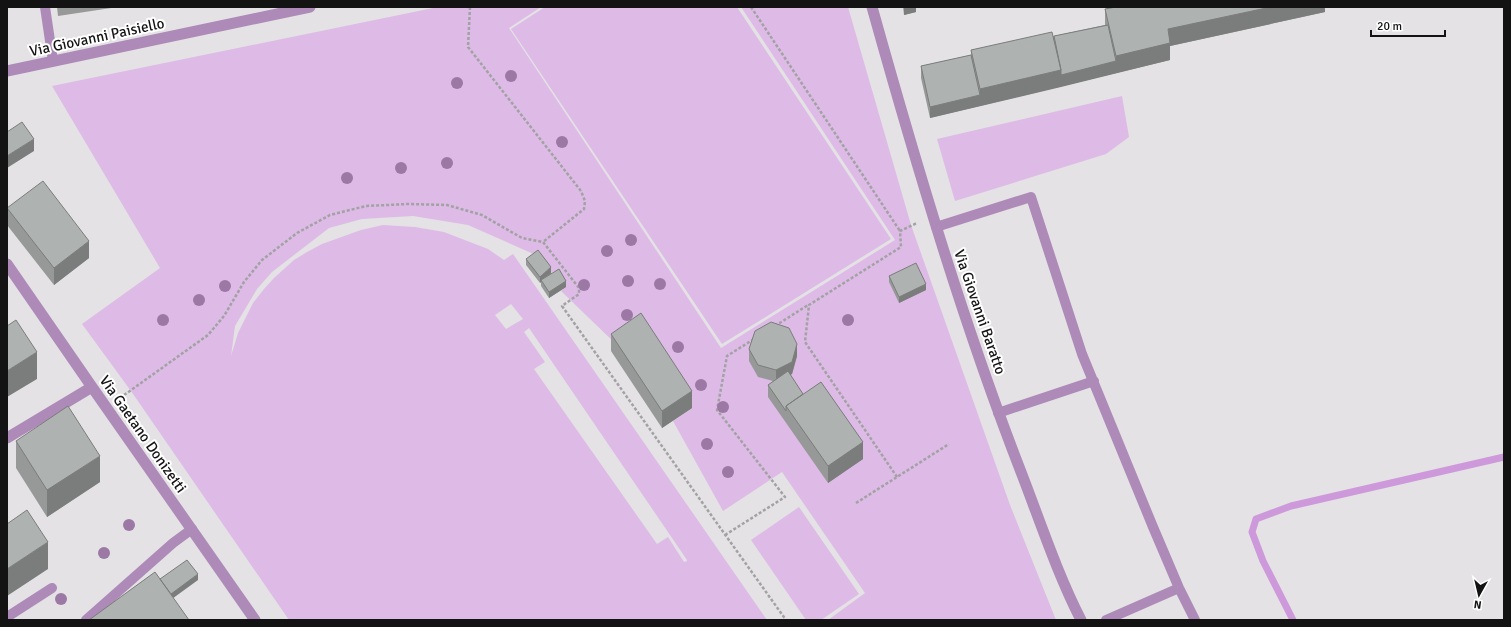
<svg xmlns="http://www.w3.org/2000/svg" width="1511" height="627" viewBox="0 0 1511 627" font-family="Signika,sans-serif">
<rect width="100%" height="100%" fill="#e4e2e5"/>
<path fill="#ddbbe6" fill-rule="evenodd" d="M 438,7 L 541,7 L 509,28 L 721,348 L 895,240 L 741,7 L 848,7 L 911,225 L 1010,505 L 1056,620 L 828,620 L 865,593 L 782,472 L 723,511 L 673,421 L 692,408 L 618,346 L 561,291 L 566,287 L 555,271 L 551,273 L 538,256 L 468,225 L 413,216 L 362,219 L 329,228 L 272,272 L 257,289 L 235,326 L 231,356 L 238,333 L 253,303 L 264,289 L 274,278 L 294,260 L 307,252 L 322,244 L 361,230 L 383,225 L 415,227 L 444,232 L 488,249 L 504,260 L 513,254 L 767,620 L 289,620 L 131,391 L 82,324 L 160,268 L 52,86 ZM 511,304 L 523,319 L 506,329 L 495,315 ZM 529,328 L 687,560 L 687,561 L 684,562 L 668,537 L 657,544 L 534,369 L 545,362 L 524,332 Z
M 545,7 L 737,7 L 891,239 L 722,344 L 511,29 Z
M 1122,96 L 1129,137 L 1106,154 L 955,201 L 937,139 Z
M 799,507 L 859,594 L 821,620 L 806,620 L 751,540 Z"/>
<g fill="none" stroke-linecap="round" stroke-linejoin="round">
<path stroke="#cd99db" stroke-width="7" d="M 1293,620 L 1263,561 L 1252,532 L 1256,519 L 1291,506 L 1504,457"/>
<path stroke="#a2a1a3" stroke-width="2.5" stroke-dasharray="3 2" stroke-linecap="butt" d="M 470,7 L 468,47 L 581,191 L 585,201 L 584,209 L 543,242
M 751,7 L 900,231
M 775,326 L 808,305
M 120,398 L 208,335 L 224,316 L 244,282 L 262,260 L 297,233 L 330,215 L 366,206 L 408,204 L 447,205 L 482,215 L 522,238 L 543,242 L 579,288 L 579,294 L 562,306 L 786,620
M 897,477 L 805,342 L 809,305 L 901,247 L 900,231 L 917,223
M 856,503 L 949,444
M 725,535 L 785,497 L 717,410 L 727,356 L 754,339"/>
<path stroke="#ad8ab7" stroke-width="10" d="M 45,7 L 53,61
M 936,227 L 1031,197 L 1082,354 L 1153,527 L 1179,588 L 1195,620
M 998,413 L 1094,381
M 7,617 L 52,588
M 86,620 L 173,543 L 192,529
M 1106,620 L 1179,588"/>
<path stroke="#ad8ab7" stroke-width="11" d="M 872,7 C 916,164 962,320 1021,472 C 1040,521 1057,573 1081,620
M 7,71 L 310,7
M 7,264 L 92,387 L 255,620
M 7,438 L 92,387"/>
</g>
<g fill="#9c79a5">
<circle cx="511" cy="76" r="6"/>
<circle cx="457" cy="83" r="6"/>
<circle cx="562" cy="142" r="6"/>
<circle cx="447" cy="163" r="6"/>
<circle cx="401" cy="168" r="6"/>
<circle cx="347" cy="178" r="6"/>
<circle cx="631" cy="240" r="6"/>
<circle cx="607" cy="251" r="6"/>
<circle cx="628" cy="281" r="6"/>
<circle cx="660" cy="284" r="6"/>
<circle cx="584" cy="285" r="6"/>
<circle cx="225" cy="286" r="6"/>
<circle cx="199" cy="300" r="6"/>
<circle cx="627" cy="315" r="6"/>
<circle cx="163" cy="320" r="6"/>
<circle cx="848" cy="320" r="6"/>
<circle cx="678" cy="347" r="6"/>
<circle cx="701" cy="385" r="6"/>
<circle cx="723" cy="407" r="6"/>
<circle cx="707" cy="444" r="6"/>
<circle cx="728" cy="472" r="6"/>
<circle cx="129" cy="525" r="6"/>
<circle cx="104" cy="553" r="6"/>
<circle cx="61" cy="599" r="6"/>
</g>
<path fill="#969997" d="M 57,7 L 118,7 L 58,16 Z
M 903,7 L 916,7 L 916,12 L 904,15 Z
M 1325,7 L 1325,12 L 1170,46 L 1170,60 L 930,118 L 921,78 L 921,66 L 971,55 L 971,50 L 1054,36 L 1105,25 L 1105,9 Z
M 7,208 L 89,258 L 54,285 L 7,225 Z
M 526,259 L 551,273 L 566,287 L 549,298 L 541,286 L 541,282 L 540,283 L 526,265 Z
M 889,276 L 926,290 L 899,303 L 889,282 Z
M 611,334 L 692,408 L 662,428 L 611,351 Z
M 749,349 L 797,356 L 792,374 L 790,375 L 803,394 L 863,459 L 828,483 L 768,397 L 768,385 L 773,381 L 758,377 L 749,361 Z
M 16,441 L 100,482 L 47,517 L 16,468 Z"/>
<path fill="#7a7d7b" d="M 911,7 L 916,7 L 916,12 L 904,15 L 904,8 Z
M 1271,7 L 1325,7 L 1325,12 L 1170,46 L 1170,60 L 1061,87 L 1061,75 L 1116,61 L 1116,56 L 1168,29 Z
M 1061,70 L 1061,87 L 930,118 L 930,107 L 980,95 L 980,89 Z
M 34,139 L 34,151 L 7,168 L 7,156 Z
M 89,241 L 89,258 L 54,285 L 54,268 Z
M 551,267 L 551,273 L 541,280 L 541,282 L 540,283 L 540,277 Z
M 566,281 L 566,287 L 549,298 L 549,292 Z
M 926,284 L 926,290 L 899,303 L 899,297 Z
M 797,344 L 797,356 L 792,374 L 776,382 L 776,370 Z
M 37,352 L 37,379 L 7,397 L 7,371 Z
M 692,391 L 692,408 L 662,428 L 662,411 Z
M 863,442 L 863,459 L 828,483 L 828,466 Z
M 100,456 L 100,482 L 47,517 L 47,490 Z
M 48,542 L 48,569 L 7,596 L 7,569 Z
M 198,574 L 198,580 L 165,604 L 165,598 Z"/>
<path fill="#aeb2b0" stroke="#7a7d7b" d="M 1116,7 L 1271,7 L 1168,29 L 1170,43 L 1116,56 L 1105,9 Z
M 1108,25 L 1116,61 L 1061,75 L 1061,70 L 1054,36 Z
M 1052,32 L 1061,70 L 980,89 L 971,50 Z
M 971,55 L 980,95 L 930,107 L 921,66 Z
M 22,122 L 34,139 L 7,156 L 7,132 Z
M 43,181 L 89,241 L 54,268 L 7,208 Z
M 538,250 L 551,267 L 540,277 L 526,259 Z
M 916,263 L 926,284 L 899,297 L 889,276 Z
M 559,269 L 566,281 L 549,292 L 541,280 Z
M 641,313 L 692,391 L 662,411 L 611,334 Z
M 16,320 L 37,352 L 7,371 L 7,326 Z
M 771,322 L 789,328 L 797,344 L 792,362 L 776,370 L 758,365 L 749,349 L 755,331 Z
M 788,371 L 803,394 L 786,406 L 786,411 L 768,385 Z
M 821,382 L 863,442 L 828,466 L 786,406 Z
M 68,406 L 100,456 L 47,490 L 16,441 Z
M 27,510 L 48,542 L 7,569 L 7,524 Z
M 187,560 L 198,574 L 171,594 L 160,579 Z
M 155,572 L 189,620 L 89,620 Z"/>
<g text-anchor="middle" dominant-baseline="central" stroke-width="4" stroke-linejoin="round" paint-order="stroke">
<g font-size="15" fill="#131314" stroke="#fff">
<text transform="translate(97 37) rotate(-12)">Via Giovanni Paisiello</text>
<text transform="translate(980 312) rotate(71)">Via Giovanni Baratto</text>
<text transform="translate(143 434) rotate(55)">Via Gaetano Donizetti</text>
</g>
</g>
<rect width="1511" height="627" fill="none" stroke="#131314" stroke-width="16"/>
<g transform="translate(1479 595) rotate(188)" stroke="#ffffff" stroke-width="3" paint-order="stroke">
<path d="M0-3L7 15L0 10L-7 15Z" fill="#131314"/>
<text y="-6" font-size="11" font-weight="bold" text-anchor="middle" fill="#131314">N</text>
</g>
<path d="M1371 30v6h74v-6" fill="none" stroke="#131314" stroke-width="2"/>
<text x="1377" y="30" font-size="12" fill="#131314" stroke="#ffffff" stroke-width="3" paint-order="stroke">20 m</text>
</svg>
